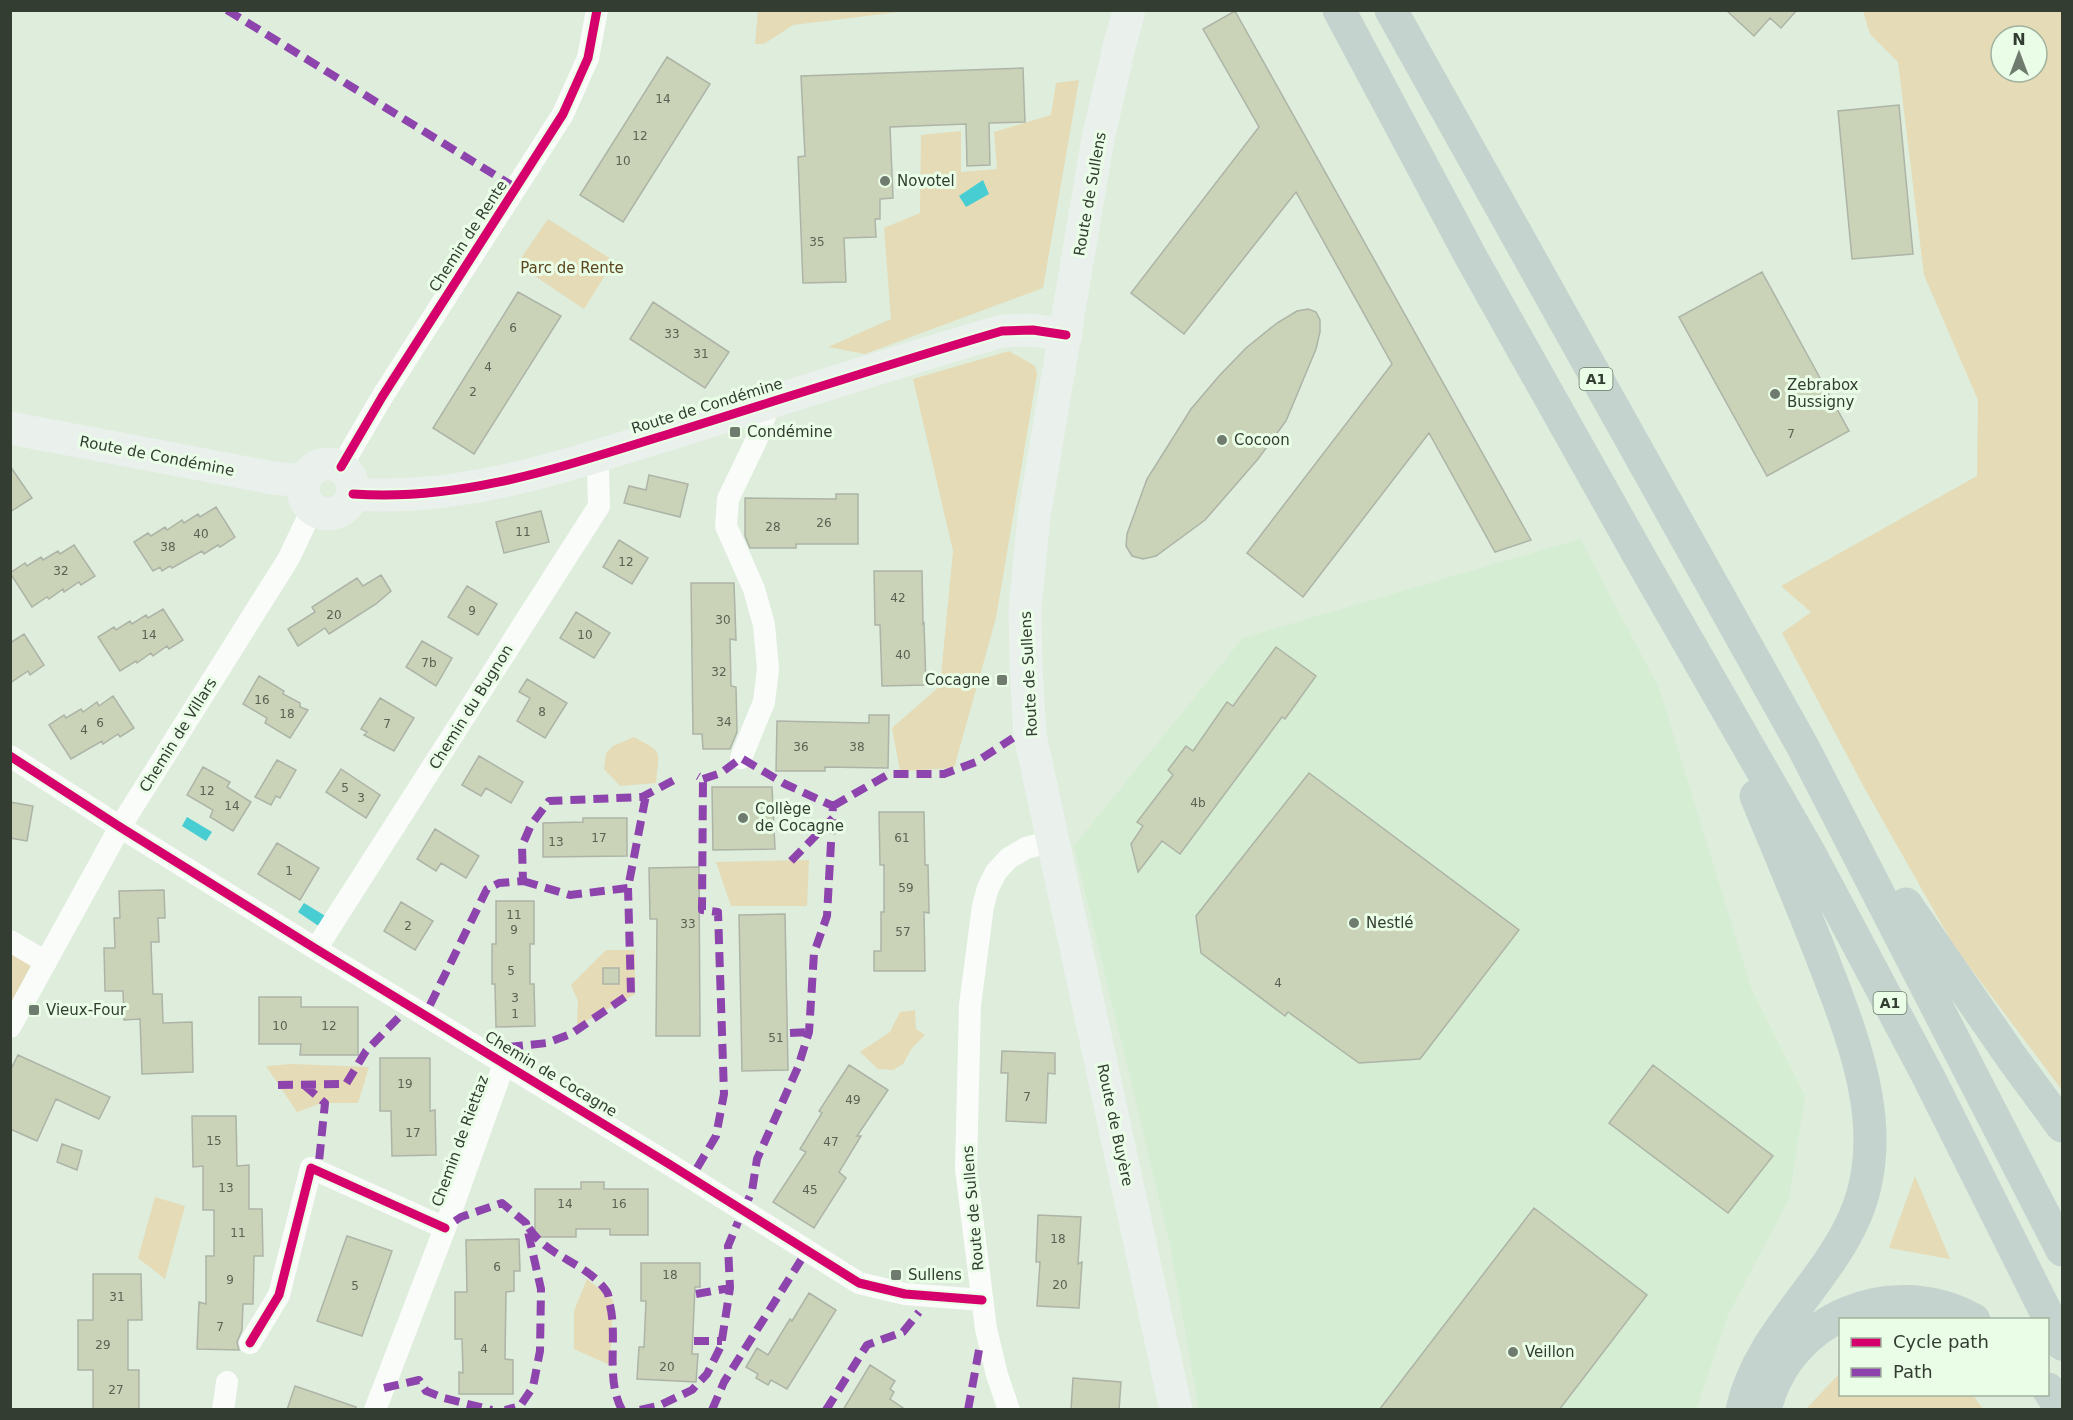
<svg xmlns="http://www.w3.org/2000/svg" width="2073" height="1420" viewBox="0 0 2073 1420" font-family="'DejaVu Sans',sans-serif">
<rect width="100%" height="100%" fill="#deeddc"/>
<path fill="#d5edd2" d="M 1580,539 L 1659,688 L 1751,988 L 1805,1096 L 1789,1198 L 1728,1315 L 1696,1409 L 1199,1409 L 1169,1239 L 1074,846 L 1243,638 Z"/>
<path fill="#e5dbb6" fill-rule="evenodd" d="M 758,11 L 759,10 L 907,11 L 793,25 L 764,44 L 755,44 Z
M 1863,11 L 2062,11 L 2062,1090 L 1954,946 L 1865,789 L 1782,633 L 1811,612 L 1781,586 L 1977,476 L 1978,400 L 1924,275 L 1898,62 L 1870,34 ZM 2001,36 L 2037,36 L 2037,72 L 2001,72 Z
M 1079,80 L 1043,288 L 865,354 L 828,347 L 891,319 L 884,228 L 920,213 L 921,135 L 961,131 L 961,172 L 997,169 L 994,132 L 1051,115 L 1056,83 Z
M 548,219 L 614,261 L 584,309 L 517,264 Z
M 1009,351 L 1035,366 L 1037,374 L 996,618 L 954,768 L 900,771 L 892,728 L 940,686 L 953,551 L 913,379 Z
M 634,737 C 664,754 659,748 656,783 L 620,786 L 604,769 L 606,753 L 613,746 Z
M 809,860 L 807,906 L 731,906 L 716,862 Z
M 606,950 L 635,950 L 635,994 L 577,1026 L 578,1001 L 571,985 Z
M 11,952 L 32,963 L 11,1003 Z
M 915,1010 L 916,1029 L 925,1035 L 912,1048 L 903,1064 L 893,1070 L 878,1069 L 860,1052 L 890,1032 L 900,1012 Z
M 292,1064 L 369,1067 L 358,1103 L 322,1103 L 297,1112 L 266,1066 Z
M 1915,1176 L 1950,1259 L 1889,1248 Z
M 155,1197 L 185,1206 L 165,1279 L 138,1258 Z
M 587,1279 L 613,1300 L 610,1365 L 574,1349 L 574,1311 Z
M 1840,1373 L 1840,1394 L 1973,1395 L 1983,1409 L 1806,1409 Z"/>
<path fill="#47cdd2" d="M 983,180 L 989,194 L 966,207 L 959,196 Z
M 187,817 L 212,832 L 206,841 L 182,826 Z
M 304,903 L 327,917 L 320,927 L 298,912 Z"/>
<path fill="#cad2b7" stroke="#adb4a7" stroke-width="1.5" d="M 1726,10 L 1797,10 L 1781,28 L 1770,18 L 1754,36 Z
M 1235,11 L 1531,540 L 1495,552 L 1429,433 L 1303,597 L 1247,553 L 1392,364 L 1296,192 L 1184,334 L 1131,293 L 1259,127 L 1203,29 Z
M 667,57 L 710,84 L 623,222 L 580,195 Z
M 1023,68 L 1025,122 L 989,123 L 990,165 L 967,166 L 966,124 L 890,127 L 893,198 L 880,199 L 880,219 L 875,219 L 876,237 L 844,238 L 846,282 L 803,283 L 798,157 L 805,156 L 801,76 Z
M 1899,105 L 1913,254 L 1852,259 L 1838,111 Z
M 1762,272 L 1849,431 L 1767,476 L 1679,317 Z
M 518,292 L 561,316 L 474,454 L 433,428 Z
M 653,302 L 729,352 L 705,388 L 630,339 Z
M 1308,309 L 1316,312 L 1320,320 L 1320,332 L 1316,349 L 1286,421 L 1258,459 L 1205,520 L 1156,556 L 1143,559 L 1132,556 L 1126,546 L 1127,534 L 1147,479 L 1191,409 L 1219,376 L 1246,348 L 1277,323 L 1297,311 Z
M 10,466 L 32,498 L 10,512 Z
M 649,475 L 688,484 L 680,517 L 624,503 L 629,486 L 646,490 Z
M 836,494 L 858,494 L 858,544 L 796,544 L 796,548 L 750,548 L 745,536 L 745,498 L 836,499 Z
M 216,507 L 235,537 L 220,547 L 218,545 L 204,554 L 202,551 L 172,568 L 170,566 L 162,571 L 160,567 L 153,571 L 134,542 L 148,533 L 151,536 L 165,527 L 167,530 L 182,520 L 184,523 L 198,514 L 200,517 Z
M 541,511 L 549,542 L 504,553 L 496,522 Z
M 619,540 L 648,558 L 632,584 L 603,567 Z
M 74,545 L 95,576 L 81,585 L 79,582 L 64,592 L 63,589 L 49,599 L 47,597 L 32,607 L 10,573 L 25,563 L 27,566 L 41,557 L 43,560 L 58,551 L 60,554 Z
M 874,571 L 922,571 L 923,624 L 924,623 L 926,685 L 882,686 L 880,625 L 875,625 Z
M 381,575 L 391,591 L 376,604 L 329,634 L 325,628 L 298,646 L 288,629 L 315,612 L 312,607 L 357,578 L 363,586 Z
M 691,583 L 734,583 L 736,640 L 730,639 L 731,686 L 736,687 L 737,732 L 730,749 L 703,749 L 702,734 L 693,734 Z
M 467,586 L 497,604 L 478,635 L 448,617 Z
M 163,609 L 183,640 L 169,649 L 167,646 L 153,656 L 151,653 L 137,663 L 136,661 L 120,671 L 98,637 L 114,627 L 116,630 L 130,621 L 132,624 L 146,615 L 148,618 Z
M 576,612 L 610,633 L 594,658 L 560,638 Z
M 24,634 L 44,665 L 30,675 L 28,671 L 10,683 L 10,643 Z
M 422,641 L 452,658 L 436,686 L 406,667 Z
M 1276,647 L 1316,676 L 1285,719 L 1282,717 L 1180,854 L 1162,841 L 1138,872 L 1131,844 L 1143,826 L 1137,822 L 1173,775 L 1168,770 L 1186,746 L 1193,751 L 1227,702 L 1233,706 Z
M 259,676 L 284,691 L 283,694 L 300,703 L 300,707 L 308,710 L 290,738 L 265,723 L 267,718 L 243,704 Z
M 527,679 L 567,703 L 545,738 L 517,721 L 530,698 L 519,692 Z
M 113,696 L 134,728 L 120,737 L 118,734 L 103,744 L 102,741 L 71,759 L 49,725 L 64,715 L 66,718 L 81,709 L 83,712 L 97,702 L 99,706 Z
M 380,698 L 414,718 L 394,751 L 364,735 L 367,732 L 361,729 Z
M 869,715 L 889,715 L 888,768 L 825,767 L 825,771 L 776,771 L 777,721 L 869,723 Z
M 479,756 L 523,782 L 511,803 L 486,788 L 481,796 L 462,785 Z
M 277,760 L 296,770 L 280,798 L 276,796 L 271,805 L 255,797 Z
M 203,767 L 230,782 L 227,787 L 251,802 L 233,831 L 210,817 L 213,810 L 187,795 Z
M 341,769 L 380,795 L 366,818 L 326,792 Z
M 1309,773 L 1519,930 L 1420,1059 L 1359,1063 L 1288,1012 L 1285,1016 L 1201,953 L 1196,916 Z
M 712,787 L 772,787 L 775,849 L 713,850 Z
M 10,802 L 33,806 L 27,841 L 10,838 Z
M 879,812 L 924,812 L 925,865 L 928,865 L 929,913 L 924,912 L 925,971 L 874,971 L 874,951 L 881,951 L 881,912 L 884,912 L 884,865 L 880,865 Z
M 583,818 L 627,818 L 627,856 L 543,857 L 543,823 L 583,822 Z
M 435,829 L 479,856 L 466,878 L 441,863 L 436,871 L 417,859 Z
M 277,843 L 319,868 L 300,900 L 258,874 Z
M 699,867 L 700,1036 L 656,1036 L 657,919 L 650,919 L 649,868 Z
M 164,890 L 165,918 L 158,918 L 159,942 L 151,942 L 153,994 L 162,994 L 163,1023 L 192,1022 L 193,1072 L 142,1074 L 140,1019 L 124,1020 L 123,991 L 105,991 L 104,948 L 115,948 L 114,918 L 120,918 L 119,891 Z
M 496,901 L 534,901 L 534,944 L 530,944 L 530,984 L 534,984 L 535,1026 L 496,1027 L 495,984 L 492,984 L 492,944 L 496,944 Z
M 401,902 L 433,921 L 415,950 L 384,931 Z
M 785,914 L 788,1070 L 742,1071 L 739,915 Z
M 603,968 L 619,968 L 619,984 L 603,984 Z
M 259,997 L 301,997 L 301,1007 L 358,1007 L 358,1055 L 300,1055 L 301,1044 L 259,1044 Z
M 1002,1051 L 1055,1053 L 1055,1074 L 1048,1073 L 1046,1123 L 1006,1121 L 1008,1073 L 1001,1073 Z
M 18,1055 L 110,1097 L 99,1119 L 56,1099 L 37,1141 L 10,1129 L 10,1071 Z
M 380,1058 L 430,1058 L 430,1111 L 435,1110 L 436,1155 L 392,1156 L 391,1111 L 380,1111 Z
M 849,1065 L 888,1090 L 857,1136 L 861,1136 L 839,1172 L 846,1178 L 814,1228 L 773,1202 L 806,1152 L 800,1149 L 822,1113 L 819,1111 Z
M 1653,1065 L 1773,1156 L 1728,1213 L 1609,1123 Z
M 192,1116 L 236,1116 L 237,1166 L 249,1165 L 249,1209 L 262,1209 L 263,1256 L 254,1256 L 253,1304 L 243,1304 L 242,1330 L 237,1342 L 239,1350 L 197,1349 L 199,1302 L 206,1304 L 206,1256 L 214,1256 L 214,1210 L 203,1210 L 203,1166 L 193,1167 Z
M 62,1144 L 82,1151 L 77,1170 L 57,1162 Z
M 581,1182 L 604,1182 L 604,1189 L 648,1189 L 648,1235 L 610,1235 L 610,1229 L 576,1229 L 576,1237 L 535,1237 L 535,1189 L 581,1189 Z
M 1534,1208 L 1647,1295 L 1559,1410 L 1379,1410 Z
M 1038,1215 L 1081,1217 L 1078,1264 L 1082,1262 L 1079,1308 L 1037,1306 L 1040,1262 L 1036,1262 Z
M 347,1236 L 392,1251 L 362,1336 L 317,1321 Z
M 519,1239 L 520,1271 L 514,1271 L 514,1291 L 506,1292 L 505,1359 L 513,1360 L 513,1394 L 459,1394 L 459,1372 L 463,1373 L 462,1339 L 455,1339 L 455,1292 L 467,1292 L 466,1240 Z
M 641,1263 L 700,1263 L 700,1287 L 695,1287 L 692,1354 L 698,1354 L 696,1382 L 637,1379 L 639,1347 L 644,1347 L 646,1301 L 641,1301 Z
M 93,1274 L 141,1274 L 142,1320 L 128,1320 L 128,1370 L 139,1370 L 139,1410 L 93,1410 L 93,1370 L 78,1370 L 78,1320 L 93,1320 Z
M 809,1293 L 836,1310 L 787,1389 L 771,1380 L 768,1385 L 756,1378 L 758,1374 L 746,1367 L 757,1348 L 768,1355 L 790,1319 L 792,1321 Z
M 870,1365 L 895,1381 L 890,1389 L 894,1392 L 890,1399 L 906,1410 L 843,1410 Z
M 1073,1378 L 1121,1382 L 1119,1410 L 1071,1410 Z
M 295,1386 L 356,1407 L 356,1410 L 287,1410 Z"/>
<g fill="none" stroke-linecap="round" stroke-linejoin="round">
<path stroke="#fafcfa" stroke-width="22" d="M 341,467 L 382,397 L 563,114 L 588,58 L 597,10
M 10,756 L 120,827 L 316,949 L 669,1164 L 859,1283 L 905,1294 L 982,1300
M 741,758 L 764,702 L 768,669 L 764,625 L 754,589 L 726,526 L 728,499 L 756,441 L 770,402
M 10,941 L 46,962
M 316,949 L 599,506 L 598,470 L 595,456
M 10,1027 L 120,827 L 289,558 L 312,509
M 250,1343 L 279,1295 L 311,1168 L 445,1228
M 223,1410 L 227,1382
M 375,1410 L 445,1228 L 504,1064
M 1009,1410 L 997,1375 L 986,1329 L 966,1169 L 970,1005 L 983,906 L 988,888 L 996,872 L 1009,858 L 1026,848 L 1053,841"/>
<path stroke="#eaf0ec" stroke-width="33" d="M 1129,10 L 1119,47 L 1097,144 L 1034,517 L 1025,608 L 1026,668 L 1030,735 L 1176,1410
M 10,428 L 273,478 L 304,481
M303 489a25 25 0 1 1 50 0a25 25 0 1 1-50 0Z
M 353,494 C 464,502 567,465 672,433 C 782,399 892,363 1002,331 L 1033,330 L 1066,335"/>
<path stroke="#c4d3ce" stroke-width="33" d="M 1339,10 L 1472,259 L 1643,563 L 1810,854 L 1928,1076 L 2062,1344
M 1391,10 L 1803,747 L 2062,1250
M 1906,904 L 2012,1058 L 2062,1126
M 2048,1389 L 2062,1410
M 1742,1410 C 1758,1338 1818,1291 1850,1227 C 1896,1137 1853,1038 1820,952 C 1799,899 1778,848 1756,796
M 1765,1410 C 1787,1317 1892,1274 1974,1320"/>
<path stroke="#8e44ad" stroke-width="8" stroke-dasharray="15 8" stroke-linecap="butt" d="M 227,10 L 516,188
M 703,779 L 721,773 L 741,758 L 785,784 L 833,806 L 827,916 L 814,953 L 809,1032 L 798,1067 L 757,1159 L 752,1191 L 748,1200
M 833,806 L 889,774 L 944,774 L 976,762 L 1013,738
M 791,861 L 833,818
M 523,881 L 570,895 L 628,888 L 646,795
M 430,1005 L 487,889 L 499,883 L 523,881 L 522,846 L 531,825 L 549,801 L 642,797 L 674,780
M 790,1033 L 809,1032
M 508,1047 L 547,1043 L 571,1034 L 631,993 L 628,888
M 278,1085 L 346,1084 L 366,1051 L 402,1014
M 304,1085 L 325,1103 L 318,1171
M 697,1168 L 716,1136 L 724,1094 L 718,912 L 702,910 L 703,779 L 698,776
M 455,1221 L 461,1217 L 502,1203 L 526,1223 L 541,1289 L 540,1351 L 533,1387 L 520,1406 L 505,1410
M 529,1228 C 548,1258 587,1262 607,1292 C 609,1295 609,1301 610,1305 C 618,1338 605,1378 622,1410
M 696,1294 L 730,1288
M 694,1341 L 722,1341
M 384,1388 L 419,1380 L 426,1391 L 444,1398 L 492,1410
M 640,1410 L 658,1406 L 692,1390 L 707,1374 L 721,1346 L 730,1288 L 728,1246 L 738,1222
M 712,1410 L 724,1382 L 801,1260
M 826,1410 L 867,1345 L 903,1332 L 919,1312
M 968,1410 L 979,1350"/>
<g stroke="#eafee7" stroke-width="13">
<path id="cycleway" d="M 341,467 L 382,397 L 563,114 L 588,58 L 597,10
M 353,494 C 464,502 567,465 672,433 C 782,399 892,363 1002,331 L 1033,330 L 1066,335
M 10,756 L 120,827 L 316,949 L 669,1164 L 859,1283 L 905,1294 L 982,1300
M 250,1343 L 279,1295 L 311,1168 L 445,1228"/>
</g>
<use href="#cycleway" stroke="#d6006c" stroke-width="9"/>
</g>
<g fill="#6f7b6e" stroke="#eafee7" stroke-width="2">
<circle cx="885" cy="181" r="6"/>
<circle cx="1775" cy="394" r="6"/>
<rect x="729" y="426" width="12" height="12" rx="3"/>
<circle cx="1222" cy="440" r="6"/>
<rect x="996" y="674" width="12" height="12" rx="3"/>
<circle cx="743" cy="818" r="6"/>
<circle cx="1354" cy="923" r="6"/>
<rect x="28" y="1004" width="12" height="12" rx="3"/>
<rect x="890" y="1269" width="12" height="12" rx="3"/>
<circle cx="1513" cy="1352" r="6"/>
</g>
<g text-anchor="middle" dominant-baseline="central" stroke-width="6" stroke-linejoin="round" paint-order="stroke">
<g font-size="12" fill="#596253">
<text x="663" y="99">14</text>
<text x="640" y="136">12</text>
<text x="623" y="161">10</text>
<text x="817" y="242">35</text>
<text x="513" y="328">6</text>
<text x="672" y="334">33</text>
<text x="701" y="354">31</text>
<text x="488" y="367">4</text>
<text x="473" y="392">2</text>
<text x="1791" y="434">7</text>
<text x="824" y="523">26</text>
<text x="773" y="527">28</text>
<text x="523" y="532">11</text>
<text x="201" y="534">40</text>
<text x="168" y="547">38</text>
<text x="626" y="562">12</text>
<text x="61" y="571">32</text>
<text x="898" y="598">42</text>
<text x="472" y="611">9</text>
<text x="334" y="615">20</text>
<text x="723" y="620">30</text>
<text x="149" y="635">14</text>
<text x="585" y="635">10</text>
<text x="903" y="655">40</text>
<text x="429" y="663">7b</text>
<text x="719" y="672">32</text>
<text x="262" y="700">16</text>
<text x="542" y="712">8</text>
<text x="287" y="714">18</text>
<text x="724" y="722">34</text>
<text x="100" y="723">6</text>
<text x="387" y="724">7</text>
<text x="84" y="730">4</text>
<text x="801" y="747">36</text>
<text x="857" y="747">38</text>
<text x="345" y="788">5</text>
<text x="207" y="791">12</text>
<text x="361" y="798">3</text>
<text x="1198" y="803">4b</text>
<text x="232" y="806">14</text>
<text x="599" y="838">17</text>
<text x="902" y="838">61</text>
<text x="556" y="842">13</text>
<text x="289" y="871">1</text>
<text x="906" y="888">59</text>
<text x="514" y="915">11</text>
<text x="688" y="924">33</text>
<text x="408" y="926">2</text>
<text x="514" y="930">9</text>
<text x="903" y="932">57</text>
<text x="511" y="971">5</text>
<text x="1278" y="983">4</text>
<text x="515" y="998">3</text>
<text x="515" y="1014">1</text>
<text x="280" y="1026">10</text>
<text x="329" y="1026">12</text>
<text x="776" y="1038">51</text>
<text x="405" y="1084">19</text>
<text x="1027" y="1097">7</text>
<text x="853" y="1100">49</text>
<text x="413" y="1133">17</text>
<text x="214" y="1141">15</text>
<text x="831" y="1142">47</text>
<text x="226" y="1188">13</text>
<text x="810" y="1190">45</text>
<text x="565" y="1204">14</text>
<text x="619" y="1204">16</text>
<text x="238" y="1233">11</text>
<text x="1058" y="1239">18</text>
<text x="497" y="1267">6</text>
<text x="670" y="1275">18</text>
<text x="230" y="1280">9</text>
<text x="1060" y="1285">20</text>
<text x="355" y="1286">5</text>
<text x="117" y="1297">31</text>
<text x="220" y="1327">7</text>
<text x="103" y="1345">29</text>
<text x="484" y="1349">4</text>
<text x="667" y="1367">20</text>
<text x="116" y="1390">27</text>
</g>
<g fill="#eafee7" stroke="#6a7768" stroke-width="1.5">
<rect x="1579.5" y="368" width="33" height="22" rx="4.5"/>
<rect x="1873.5" y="992" width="33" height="22" rx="4.5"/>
</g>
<g font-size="14" font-weight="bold" fill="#333d32">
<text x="1596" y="379">A1</text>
<text x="1890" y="1003">A1</text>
</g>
<g font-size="15" fill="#333d32" stroke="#eafee7" text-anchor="start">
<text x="897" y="181">Novotel</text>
<text x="1787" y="385">Zebrabox<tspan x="1787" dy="17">Bussigny</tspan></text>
<text x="747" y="432">Condémine</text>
<text x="1234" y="440">Cocoon</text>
<text x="990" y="680" text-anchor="end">Cocagne</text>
<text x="755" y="809">Collège<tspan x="755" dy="17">de Cocagne</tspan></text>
<text x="1366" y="923">Nestlé</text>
<text x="46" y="1010">Vieux-Four</text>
<text x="908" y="1275">Sullens</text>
<text x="1525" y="1352">Veillon</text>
</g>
<g font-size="15" fill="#333d32" stroke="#eafee7">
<text transform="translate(1090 194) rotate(-80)">Route de Sullens</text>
<text transform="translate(468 236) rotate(-57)">Chemin de Rente</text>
<text transform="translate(707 406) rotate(-17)">Route de Condémine</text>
<text transform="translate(157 456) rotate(11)">Route de Condémine</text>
<text transform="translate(1029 674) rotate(-93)">Route de Sullens</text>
<text transform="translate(471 707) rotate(-58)">Chemin du Bugnon</text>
<text transform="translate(178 735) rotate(-58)">Chemin de Villars</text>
<text transform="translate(551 1074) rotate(31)">Chemin de Cocagne</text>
<text transform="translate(1115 1125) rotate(78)">Route de Buyère</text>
<text transform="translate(460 1141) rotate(-70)">Chemin de Riettaz</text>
<text transform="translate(973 1208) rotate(-95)">Route de Sullens</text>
</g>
<g font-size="15" fill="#5a451e" stroke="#eafee7">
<text x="572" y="268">Parc de Rente</text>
</g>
</g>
<rect width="2073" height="1420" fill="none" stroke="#333d32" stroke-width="24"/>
<rect x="1839" y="1318" width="210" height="78" fill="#eafee7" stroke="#a1b19f" stroke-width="1.5"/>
<rect x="1851" y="1338" width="30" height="9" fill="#d6006c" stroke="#a1b19f" stroke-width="1.5"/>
<text x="1893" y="1348" font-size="18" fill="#333d32">Cycle path</text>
<rect x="1851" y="1368" width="30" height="9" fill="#8e44ad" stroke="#a1b19f" stroke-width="1.5"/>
<text x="1893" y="1378" font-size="18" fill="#333d32">Path</text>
<g transform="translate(2019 54)"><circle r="28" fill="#eafee7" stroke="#a1b19f" stroke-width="1.5"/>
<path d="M0-4.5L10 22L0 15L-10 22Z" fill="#6f7b6e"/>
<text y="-9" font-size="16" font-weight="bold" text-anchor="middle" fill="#333d32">N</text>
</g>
</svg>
